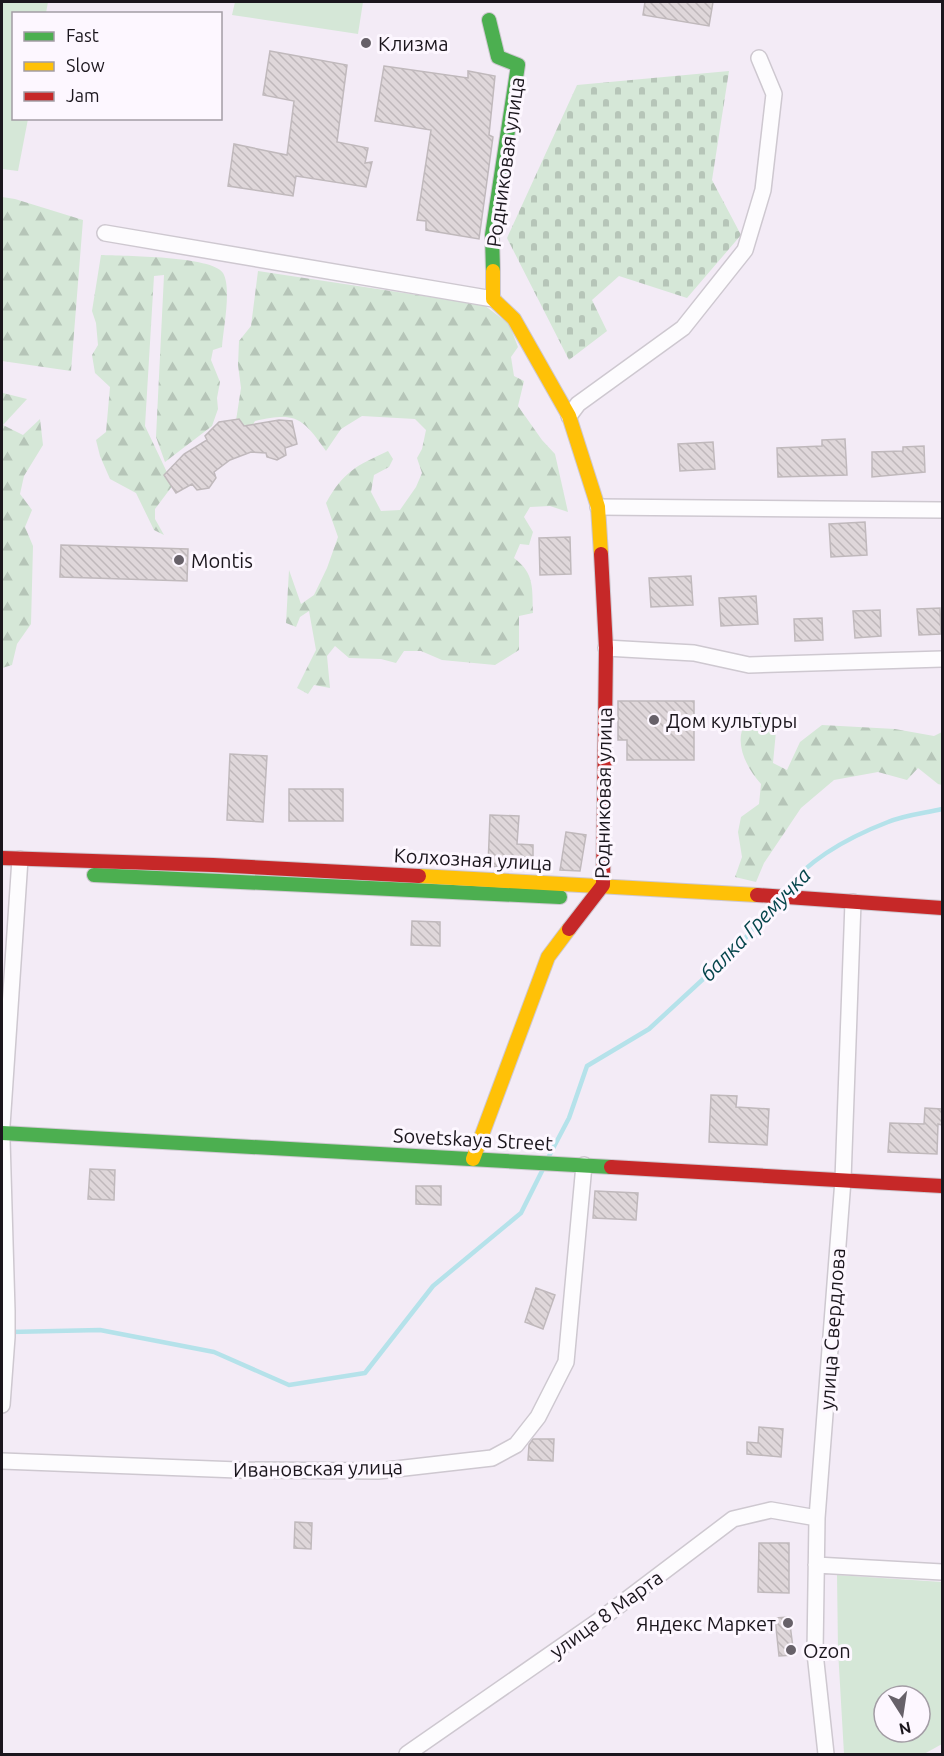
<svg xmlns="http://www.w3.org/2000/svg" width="944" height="1756" viewBox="0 0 944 1756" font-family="Ubuntu,sans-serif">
<defs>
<pattern id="forest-firs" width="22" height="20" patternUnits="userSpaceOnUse" patternTransform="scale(1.5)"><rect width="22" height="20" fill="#d5e7d7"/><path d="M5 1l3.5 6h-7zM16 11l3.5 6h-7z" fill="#b6c5b8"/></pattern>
<pattern id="cemetery-stones" width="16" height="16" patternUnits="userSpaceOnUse" patternTransform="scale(1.5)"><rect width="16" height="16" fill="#d5e7d7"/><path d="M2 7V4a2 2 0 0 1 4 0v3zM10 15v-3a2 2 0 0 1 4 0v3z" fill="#b6c5b8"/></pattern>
<pattern id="building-back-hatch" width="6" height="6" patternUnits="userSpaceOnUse" patternTransform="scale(1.5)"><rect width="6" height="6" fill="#dfd7da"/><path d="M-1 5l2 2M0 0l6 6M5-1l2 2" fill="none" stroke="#bfb8bb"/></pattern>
</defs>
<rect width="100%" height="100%" fill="#f3ebf6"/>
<path fill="#d5e7d7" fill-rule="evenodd" d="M 2,2 L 48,2 L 46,13 L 14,14 L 14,118 L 28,119 L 18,171 L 2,169 Z
M 235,2 L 363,2 L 358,34 L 232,15 Z
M 837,1575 L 942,1582 L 942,1744 L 924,1754 L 844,1754 L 838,1650 ZM 884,1696 L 920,1696 L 920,1732 L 884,1732 Z"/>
<path fill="url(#forest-firs)" d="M 2,197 L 15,199 L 83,220 L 71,371 L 2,361 Z
M 101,255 C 123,256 213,256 223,273 C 232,288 223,330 222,347 L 213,350 L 211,360 L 220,382 L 217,398 L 218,409 L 212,426 L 165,462 L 156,437 L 164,275 L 154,276 L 145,426 L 173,485 L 155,509 L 155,519 L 164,535 L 154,530 L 136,493 L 110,479 L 100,456 L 96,440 L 106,432 L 110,387 L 95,373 L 92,355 L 98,345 L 96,323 L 92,311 Z
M 258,271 L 484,305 L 509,324 L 518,347 L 511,357 L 514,376 L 524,381 L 518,406 L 542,440 L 555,454 L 568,512 L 550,506 L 530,507 L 524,517 L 533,532 L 529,545 L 520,544 L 514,558 C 535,574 532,588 533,613 L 519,616 L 519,650 L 495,665 L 442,660 L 421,651 L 404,651 L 396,663 L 381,659 L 349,658 L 335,646 L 327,656 L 330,688 L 314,685 L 308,694 L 297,688 L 316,650 L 309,611 L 300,617 L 296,627 L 286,623 L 289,570 L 301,604 L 314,595 L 327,568 L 338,537 L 326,503 C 344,471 356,466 388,451 L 393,459 L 389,467 L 374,475 L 371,492 L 381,511 L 400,510 L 416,487 L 422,473 L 417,458 L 422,449 L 426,430 L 415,419 L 362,416 L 341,429 L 326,451 C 302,417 296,412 255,421 L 249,431 L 235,427 L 241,388 L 238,365 L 239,341 L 251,326 Z
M 3,393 L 27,399 L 3,425 L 23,435 L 40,419 L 43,445 L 24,476 L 20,494 L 32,510 L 25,527 L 33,546 L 31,624 L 17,644 L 12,665 L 2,668 L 2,394 Z
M 760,712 L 776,731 L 773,763 L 787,770 L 800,742 L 822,725 L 895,729 L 934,736 L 942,732 L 942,785 L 938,784 L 918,768 L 907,780 L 878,772 L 834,780 L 801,808 L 764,863 L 756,882 L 735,877 L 742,857 L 738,832 L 741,817 L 759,804 L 761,784 C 748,770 733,743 745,724 C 748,720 756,715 760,712 Z"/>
<path fill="url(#cemetery-stones)" d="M 729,71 L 712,180 L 741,235 L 687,298 L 619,276 L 592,300 L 607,331 L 569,360 L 507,238 L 577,85 Z"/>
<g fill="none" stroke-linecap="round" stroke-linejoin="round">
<path stroke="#b5e2ea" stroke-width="4.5" d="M 784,891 C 810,858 849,837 888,822 C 904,815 925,813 942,809
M 548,1158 L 569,1118 L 587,1066 L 649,1029 L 739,946 L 773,904
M 10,1332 L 100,1330 L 214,1352 L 289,1385 L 365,1373 L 433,1286 L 521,1213 L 543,1169"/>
</g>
<path fill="url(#building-back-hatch)" stroke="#c0b9bc" stroke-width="1.5" d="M 645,2 L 713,2 L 709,26 L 643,15 Z
M 270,51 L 347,65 L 337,142 L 368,148 L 365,163 L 372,162 L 366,187 L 296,176 L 293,196 L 228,186 L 234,144 L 287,155 L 294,101 L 263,95 Z
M 384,66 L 468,78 L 468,71 L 495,76 L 489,135 L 493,137 L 479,239 L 426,230 L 426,221 L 417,220 L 431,130 L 375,121 Z
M 239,419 L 244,426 L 279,420 L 292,421 L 297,444 L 285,448 L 286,455 L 277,460 L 267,457 L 266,453 L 251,452 L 230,460 L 214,472 L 216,478 L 209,488 L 197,490 L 192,484 L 176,493 L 164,475 L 184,454 L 207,440 L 205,436 L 219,422 Z
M 845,439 L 847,475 L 778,477 L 777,448 L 822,446 L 822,440 Z
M 713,442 L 715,469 L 680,471 L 678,444 Z
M 924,446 L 925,472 L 872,477 L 872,452 L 903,451 L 903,447 Z
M 865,522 L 867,555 L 831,557 L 829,524 Z
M 570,537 L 571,574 L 540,575 L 539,538 Z
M 61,545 L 188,549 L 187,581 L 60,577 Z
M 691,576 L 693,605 L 651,607 L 649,578 Z
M 756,596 L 758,624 L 721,626 L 719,598 Z
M 940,608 L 941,634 L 919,635 L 917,609 Z
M 880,610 L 881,636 L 855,638 L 853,611 Z
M 822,618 L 823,640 L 795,641 L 794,619 Z
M 618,701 L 694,701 L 694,760 L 627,760 L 627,740 L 618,740 Z
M 230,754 L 267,756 L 263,822 L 227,820 Z
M 289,789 L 343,789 L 343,821 L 289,821 Z
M 490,815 L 519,816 L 517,844 L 533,845 L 533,857 L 520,857 L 519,868 L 488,866 Z
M 566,832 L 586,835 L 580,871 L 560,870 Z
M 412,921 L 440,922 L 440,946 L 411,945 Z
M 711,1095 L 737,1096 L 736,1107 L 769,1109 L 767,1145 L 709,1142 Z
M 925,1108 L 942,1109 L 942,1125 L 938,1124 L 937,1154 L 888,1152 L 890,1123 L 924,1124 Z
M 90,1169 L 115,1170 L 114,1200 L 88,1199 Z
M 416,1186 L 441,1186 L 441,1205 L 416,1204 Z
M 595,1191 L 638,1193 L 636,1220 L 593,1218 Z
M 536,1288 L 555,1295 L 543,1329 L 525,1322 Z
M 759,1427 L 783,1429 L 781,1457 L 747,1454 L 747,1442 L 758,1443 Z
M 533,1439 L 554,1439 L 553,1461 L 528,1460 L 529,1445 Z
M 295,1522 L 312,1523 L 311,1549 L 294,1548 Z
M 759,1543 L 789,1543 L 789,1593 L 758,1592 Z
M 789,1617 L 794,1655 L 779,1656 L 775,1618 Z"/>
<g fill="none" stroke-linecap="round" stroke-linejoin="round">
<g stroke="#cec8d0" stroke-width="18">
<path id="street" d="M 105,233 L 493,299
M 569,416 L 578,404 L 683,328 L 745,250 L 763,190 L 774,94 L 759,58
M 598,507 L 942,510
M 606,648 L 694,653 L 749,665 L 942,659
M 2,1126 L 20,859
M 2,1139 L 7,1311 L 7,1337 L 2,1405
M 2,1461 L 238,1470 L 378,1471 L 492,1458 L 516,1445 L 538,1417 L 566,1362 L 584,1165
M 816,1565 L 942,1572
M 407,1754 L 597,1622 L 733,1519 L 771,1510 L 817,1518
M 826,1754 L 815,1653 L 817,1518 L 843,1180 L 853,902"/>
</g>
<g stroke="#cec8d0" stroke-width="16">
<path id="fast" d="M 489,20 L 498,57 L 518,65 L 492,235 L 493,271
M 94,875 L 560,897
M 2,1133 L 611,1167"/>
</g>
<g stroke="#cec8d0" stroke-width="16">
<path id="slow" d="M 493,271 L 493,299 L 514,319 L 569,416 L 598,507 L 601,554
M 419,876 L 757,895
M 473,1159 L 548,957 L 569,929"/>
</g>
<g stroke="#cec8d0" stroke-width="16">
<path id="jam" d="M 2,858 L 213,865 L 419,876
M 757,895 L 942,908
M 569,929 L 603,885 L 606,648 L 601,554
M 611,1167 L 942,1186"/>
</g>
<use href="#street" stroke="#fdfcfe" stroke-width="15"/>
<use href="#fast" stroke="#4caf50" stroke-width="14"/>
<use href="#slow" stroke="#ffc107" stroke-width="14"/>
<use href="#jam" stroke="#c62828" stroke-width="14"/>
</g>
<g fill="#676169" stroke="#fdf7ff" stroke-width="2">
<circle cx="366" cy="43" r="6"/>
<circle cx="179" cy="560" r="6"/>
<circle cx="654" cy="720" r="6"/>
<circle cx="788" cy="1623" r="6"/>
<circle cx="791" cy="1650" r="6"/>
</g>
<g text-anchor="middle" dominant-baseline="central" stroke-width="6" stroke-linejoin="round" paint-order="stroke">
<g font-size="20" fill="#1b161d" stroke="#fdf7ff" text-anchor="start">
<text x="378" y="43">Клизма</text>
<text x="191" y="560">Montis</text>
<text x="666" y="720">Дом культуры</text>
<text x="776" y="1623" text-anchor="end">Яндекс Маркет</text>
<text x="803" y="1650">Ozon</text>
</g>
<g font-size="20" fill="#1b161d" stroke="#fdf7ff">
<text transform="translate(505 162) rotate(-82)">Родниковая улица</text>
<text transform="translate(603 793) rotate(-89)">Родниковая улица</text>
<text transform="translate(473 859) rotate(3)">Колхозная улица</text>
<text transform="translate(473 1139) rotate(3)">Sovetskaya Street</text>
<text transform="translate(832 1329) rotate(-86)">улица Свердлова</text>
<text transform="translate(318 1468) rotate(-1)">Ивановская улица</text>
<text transform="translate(606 1614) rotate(-36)">улица 8 Марта</text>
</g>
<g font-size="21" font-style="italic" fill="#05454b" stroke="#fdf7ff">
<text transform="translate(755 924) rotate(-46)">балка Гремучка</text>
</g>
</g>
<rect width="944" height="1756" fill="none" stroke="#1b161d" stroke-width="6"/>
<rect x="12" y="12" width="210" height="108" fill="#fdf7ff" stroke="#a39da5" stroke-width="1.5"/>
<rect x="24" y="32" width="30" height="9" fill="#4caf50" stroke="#a39da5" stroke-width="1.5"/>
<text x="66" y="42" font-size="18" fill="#1b161d">Fast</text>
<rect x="24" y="62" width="30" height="9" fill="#ffc107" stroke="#a39da5" stroke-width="1.5"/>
<text x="66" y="72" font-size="18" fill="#1b161d">Slow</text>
<rect x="24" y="92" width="30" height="9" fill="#c62828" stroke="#a39da5" stroke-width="1.5"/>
<text x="66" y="102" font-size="18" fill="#1b161d">Jam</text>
<g transform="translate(902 1714) rotate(168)"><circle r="28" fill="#fdf7ff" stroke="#a39da5" stroke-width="1.5"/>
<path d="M0-4.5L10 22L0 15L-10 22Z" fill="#676169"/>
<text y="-9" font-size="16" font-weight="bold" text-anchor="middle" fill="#1b161d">N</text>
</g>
</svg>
